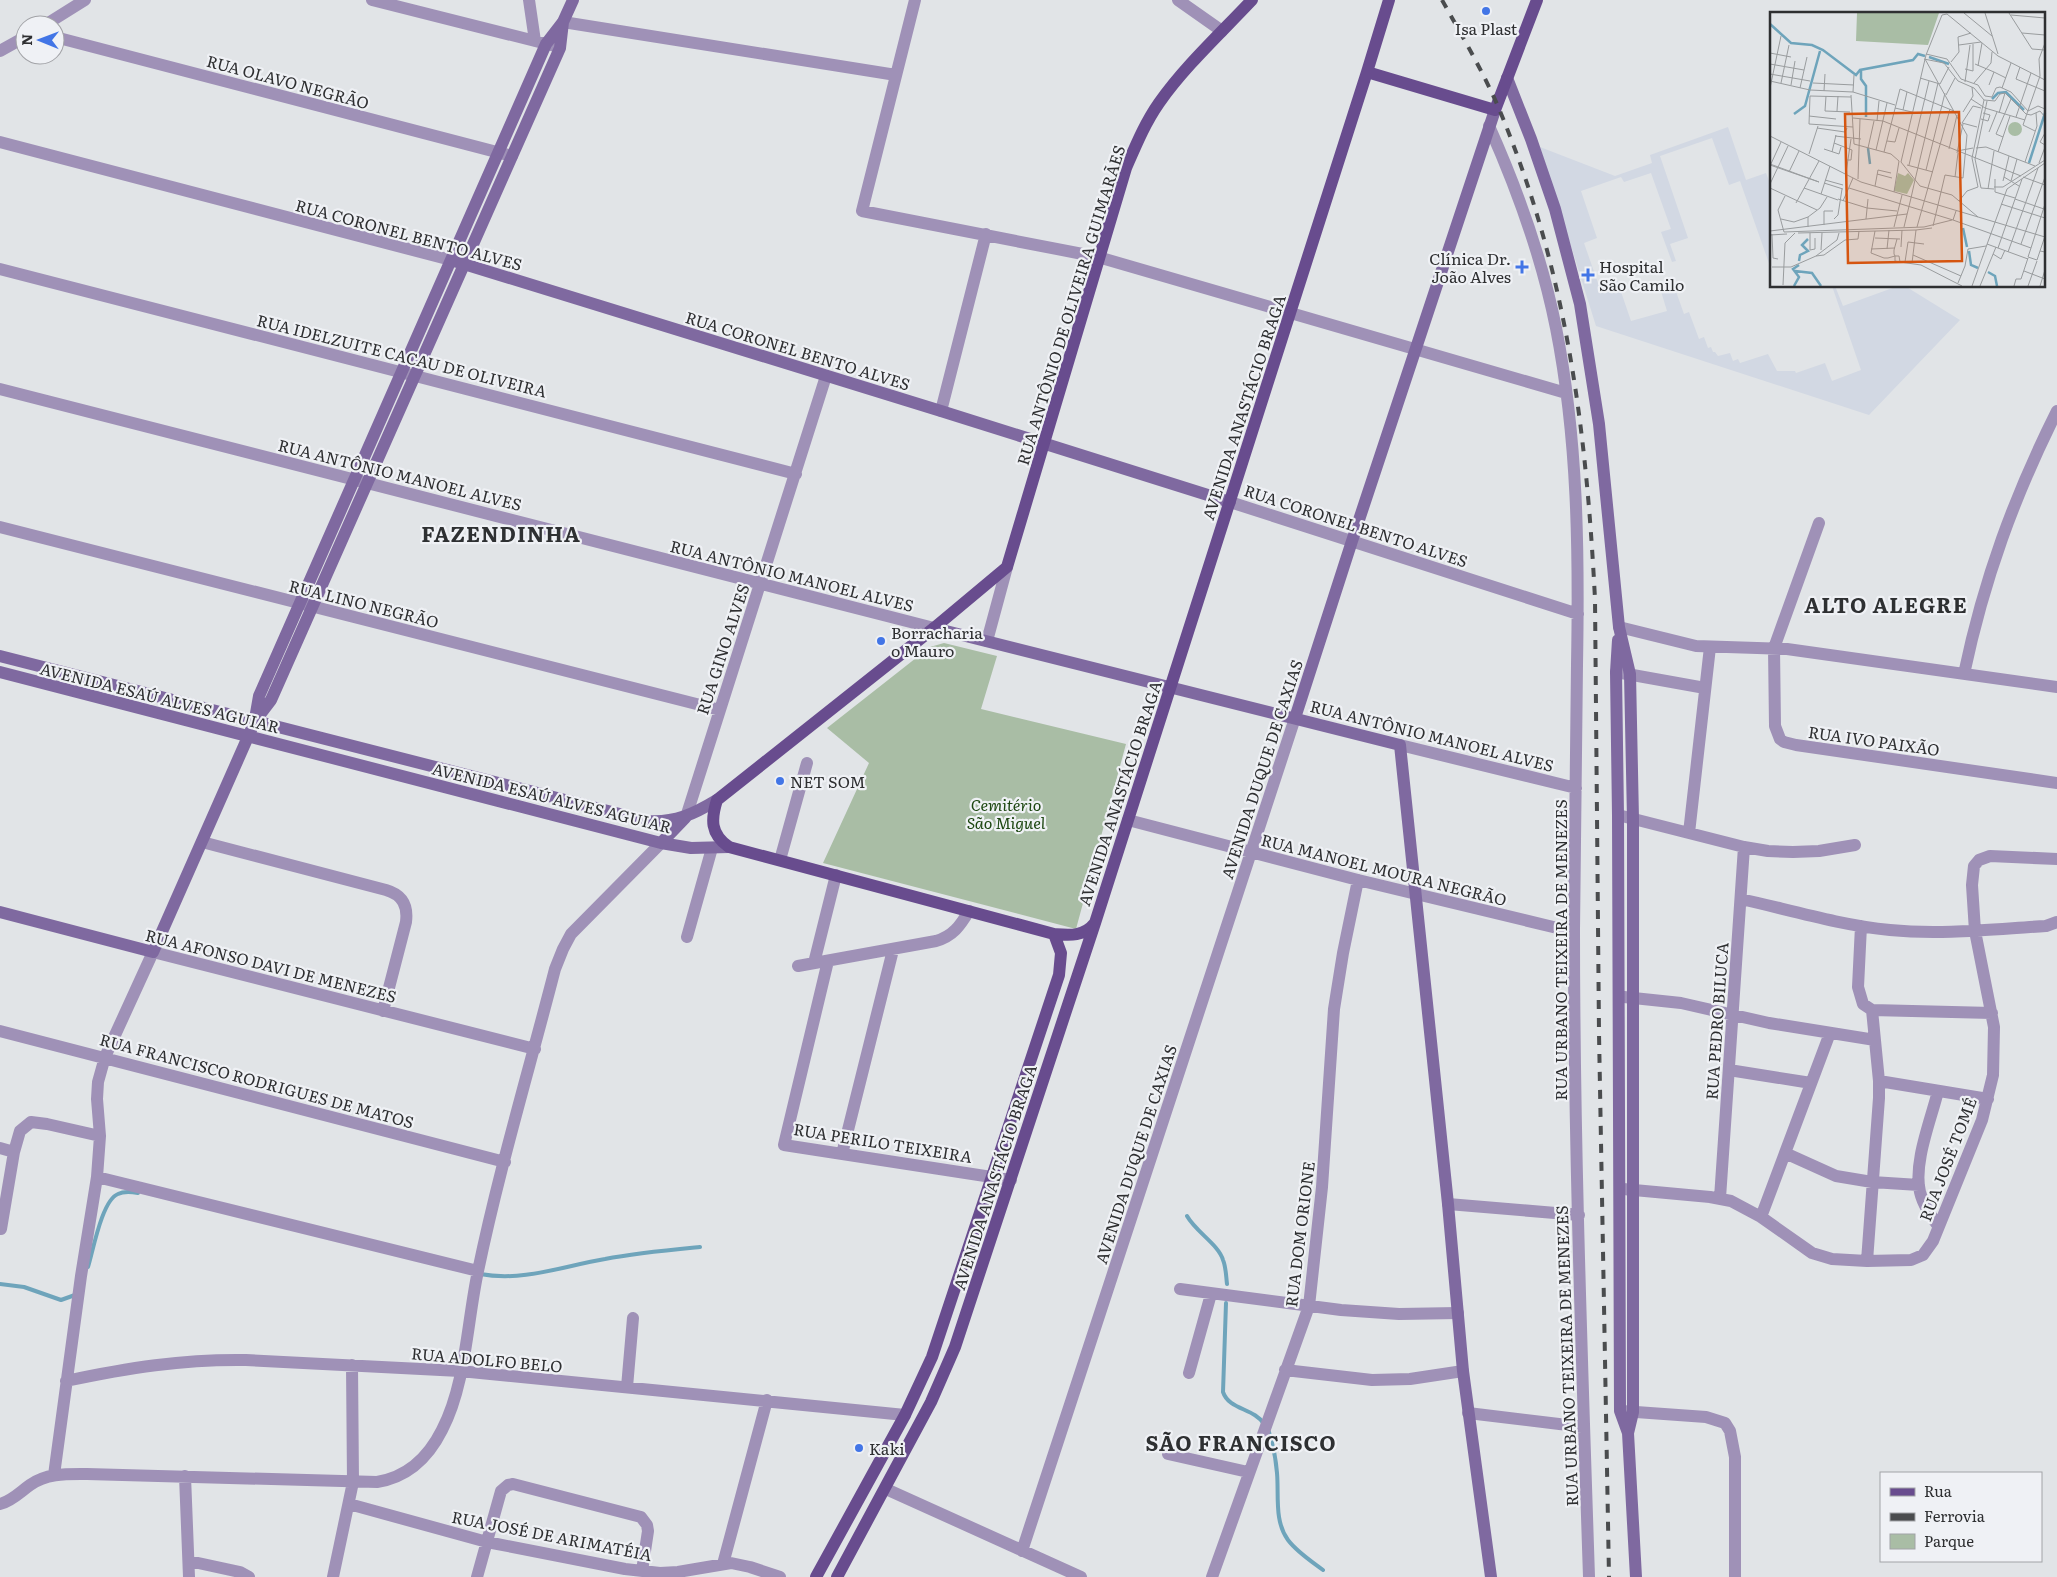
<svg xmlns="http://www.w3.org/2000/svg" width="2057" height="1577" viewBox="0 0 2057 1577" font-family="Literata,serif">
<rect width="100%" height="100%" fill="#e1e4e7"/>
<path fill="#d2d8e3" d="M 1728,127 L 1746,180 L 1766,173 L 1771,186 L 1771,269 L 1740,181 L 1729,185 L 1712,138 L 1660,156 L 1688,238 L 1670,244 L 1676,261 L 1672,262 L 1661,232 L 1671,229 L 1651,173 L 1624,182 L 1621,177 L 1581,191 L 1597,238 L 1584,243 L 1599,286 L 1617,280 L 1631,321 L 1667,311 L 1660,288 L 1673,283 L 1684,314 L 1689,312 L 1699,339 L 1704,337 L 1708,348 L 1711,347 L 1713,352 L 1715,352 L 1718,356 L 1730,353 L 1733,361 L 1738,359 L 1740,363 L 1768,354 L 1777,371 L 1795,371 L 1796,373 L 1825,363 L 1832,381 L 1861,370 L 1832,286 L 1835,286 L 1843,306 L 1898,286 L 1905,286 L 1960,320 L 1869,415 L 1596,326 L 1540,147 L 1615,176 L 1652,163 L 1650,155 Z"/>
<path fill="#a9bda5" d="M 944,643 L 997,656 L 981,709 L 1126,744 L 1076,929 L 823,863 L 869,763 L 827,728 L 930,647 Z"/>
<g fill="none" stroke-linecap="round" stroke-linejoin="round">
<path stroke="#6ea4bb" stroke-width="4" d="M 1187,1216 C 1196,1232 1219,1245 1223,1260 C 1226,1267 1226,1276 1227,1284
M 88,1267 C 93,1251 102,1200 118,1194 C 124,1191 132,1192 138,1193
M 480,1274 C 524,1282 563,1266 605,1259 C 636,1253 669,1250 700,1247
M 0,1284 L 24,1287 L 61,1300 L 75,1295
M 1226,1303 L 1223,1392 C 1229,1410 1254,1408 1264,1424
M 1269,1432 C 1273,1445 1276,1459 1277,1473 C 1279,1495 1274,1521 1288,1540 C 1297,1552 1311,1561 1323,1570"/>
<path stroke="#9f91b7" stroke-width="12" d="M 372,0 L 555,46
M 529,0 L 535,41
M 915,0 L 862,211 L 1098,257 L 1566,393
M 1178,0 L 1222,31
M 563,22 L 896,75
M 45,25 L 85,0
M 55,37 L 512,156
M 0,51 L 25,37
M 1489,126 C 1518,191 1542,258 1556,328 C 1578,439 1579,553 1577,665 C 1576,753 1575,842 1574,930 C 1574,1146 1582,1362 1589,1577
M 0,142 L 451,260
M 0,269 L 796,474
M 0,389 L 934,628
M 941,411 L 986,234
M 1230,502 L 1578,614
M 1819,523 L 1774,648 L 1775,726 L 1780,739 L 1784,742 L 1796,745 L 2057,783
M 0,527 L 720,710
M 1619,627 L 1696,646 L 1787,649 L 2057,687
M 987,641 L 1007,567
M 1616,672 L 1705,688
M 1964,674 C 1984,579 2014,497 2057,411
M 1400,745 L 1576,788
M 1618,815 L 1744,847 L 1768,851 L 1793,852 L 1819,851 L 1855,845
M 686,817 L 826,376
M 1128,820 L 1358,880 L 1574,932
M 1689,833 L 1710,647
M 202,842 L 386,890 C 403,895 408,906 406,922 L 383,1011
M 780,860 L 807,763
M 1741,899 C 1790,910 1840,925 1890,930 C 1942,935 1994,929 2046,926 L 2057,922
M 1861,926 L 1858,987 L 1863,1004 L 1872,1010 L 1879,1081 L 1879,1098 L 1867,1261
M 687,937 L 712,848
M 828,961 L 784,1145 L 1011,1180
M 814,963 L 836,875
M 798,966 L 936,941 C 953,936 960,926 969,911
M 1624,997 L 1681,1003 L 1769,1023 L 1875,1040
M 1872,1010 L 1992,1013
M 0,1031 L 505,1162
M 1729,1070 L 1811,1083
M 1879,1081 L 1988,1099
M 1938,1091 C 1931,1120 1913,1163 1920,1192 C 1923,1205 1931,1216 1938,1226
M 0,1148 L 14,1152 L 20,1131 L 31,1122 L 47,1124 L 100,1136
M 1785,1153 L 1836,1176 L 1872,1182 L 1919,1185
M 842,1154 L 893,950
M 97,1177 L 478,1271
M 1623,1189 L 1710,1197 L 1731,1201 L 1761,1217 L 1812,1253 L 1832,1259 L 1867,1261 L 1911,1260 L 1923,1255 L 1933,1241 L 1982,1120 L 1993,1075 L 1994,1027 L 1975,931 L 1972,885 L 1974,866 L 1979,860 L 1990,856 L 2057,859
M 1720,1198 L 1744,847
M 1448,1204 L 1579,1215
M 1761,1217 L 1830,1033
M 1,1229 L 14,1152
M 1180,1289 L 1341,1310 L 1399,1314 L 1458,1313
M 1285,1370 L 1372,1380 L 1410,1379 L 1463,1371
M 1189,1373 L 1211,1294
M 66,1381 C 127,1368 183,1359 246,1360 L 460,1371 L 905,1415
M 627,1387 L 633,1318
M 1622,1411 L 1706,1417 L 1725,1423 L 1730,1431 L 1735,1457 L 1735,1577
M 1468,1413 L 1584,1427
M 1168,1454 L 1248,1472
M 54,1475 L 81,1276 L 97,1177 L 100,1136 L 97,1099 L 98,1082 L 105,1057 L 153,952 L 535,1049
M 185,1476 L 189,1577
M 886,1489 L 1081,1577
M 0,1504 C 12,1501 20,1492 30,1485 C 47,1473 67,1474 87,1474 L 377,1482 C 408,1477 428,1458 442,1430 C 466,1384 467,1322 478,1271 C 499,1170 529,1070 555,969 L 563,949 L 571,934 L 661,843
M 349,1504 L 487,1542 L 625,1569 L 660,1573 L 678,1572 L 731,1563 L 750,1567 L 780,1577
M 1022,1551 L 1295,718
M 189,1561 L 240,1572 L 249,1577
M 723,1564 L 767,1400
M 333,1577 L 353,1482 L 352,1365
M 477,1577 L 501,1491 L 508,1485 L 513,1484 L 641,1517 L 647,1525 L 648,1531 L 642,1571
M 1212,1577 L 1309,1306 L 1322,1187 L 1334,1009 L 1343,953 L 1358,880"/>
<path stroke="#7f69a0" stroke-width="12" d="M 1507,78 L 1531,139 L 1555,209 L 1580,304 L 1599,424 L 1619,627 L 1630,674 L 1633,819 L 1633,1412 L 1628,1433 L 1636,1577
M 451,260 L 941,411 L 1230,502
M 934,628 L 1400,745 L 1448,1204 L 1463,1371 L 1491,1577
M 1618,640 L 1616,672 L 1618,815 L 1620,1411 L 1628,1433
M 0,656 L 647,821 C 675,823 694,814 717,800
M 0,672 L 661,843 L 691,848 L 729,847
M 1295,718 L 1352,541 L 1495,110
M 255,719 L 259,696 L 546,44 L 563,22 L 573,0
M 661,843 L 685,818
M 0,912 L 153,952 L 255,721 L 271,700 L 560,48 L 563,22"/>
<path stroke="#684c8e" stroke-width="12" d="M 1367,72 L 1495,110 L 1537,0
M 1094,924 C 1084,937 1068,935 1054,934 L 729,847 C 710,834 711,819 717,800 L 934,628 L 1007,567 L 1126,168 C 1136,145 1145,123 1159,103 C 1185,66 1221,33 1252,0
M 816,1577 L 905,1415 L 932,1357 L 1059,975 L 1061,953 L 1054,934
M 837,1577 L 931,1402 L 955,1347 L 1095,923 L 1367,72 L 1389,0"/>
<path stroke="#4a4c4e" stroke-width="4" stroke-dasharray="9 9" stroke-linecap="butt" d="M 1442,0 C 1461,34 1481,68 1497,104 C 1566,267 1586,424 1595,599 L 1599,1033 L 1609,1577"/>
</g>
<g fill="#4275e6" stroke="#eff1f5" stroke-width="2">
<circle cx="1486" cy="11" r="5"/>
<path d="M1519.5 259.5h5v5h5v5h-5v5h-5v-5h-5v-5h5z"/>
<path d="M1585.5 267.5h5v5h5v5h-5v5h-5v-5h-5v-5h5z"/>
<circle cx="881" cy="641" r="5"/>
<circle cx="780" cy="781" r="5"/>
<circle cx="859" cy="1448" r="5"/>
</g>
<g text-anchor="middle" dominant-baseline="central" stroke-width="4.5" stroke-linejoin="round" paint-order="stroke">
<g font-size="16" fill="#2e2f31" stroke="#eff1f5" text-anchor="start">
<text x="1486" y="28" text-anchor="middle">Isa Plast</text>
<text x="1511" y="258" text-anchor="end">Clínica Dr.<tspan x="1511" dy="18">João Alves</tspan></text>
<text x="1599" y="266">Hospital<tspan x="1599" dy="18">São Camilo</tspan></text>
<text x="891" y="632">Borracharia<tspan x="891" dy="18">o Mauro</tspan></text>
<text x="790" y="781">NET SOM</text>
<text x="869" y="1448">Kaki</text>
</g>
<g font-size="16" fill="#2e2f31" stroke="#eff1f5">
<text transform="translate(288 81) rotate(15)">RUA OLAVO NEGRÃO</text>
<text transform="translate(409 234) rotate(15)">RUA CORONEL BENTO ALVES</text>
<text transform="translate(1070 305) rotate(-73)">RUA ANTÔNIO DE OLIVEIRA GUIMARÃES</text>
<text transform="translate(798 350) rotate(17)">RUA CORONEL BENTO ALVES</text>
<text transform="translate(402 355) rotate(14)">RUA IDELZUITE CACAU DE OLIVEIRA</text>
<text transform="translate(1243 407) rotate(-72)">AVENIDA ANASTÁCIO BRAGA</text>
<text transform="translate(400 474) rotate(14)">RUA ANTÔNIO MANOEL ALVES</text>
<text transform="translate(1356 525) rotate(18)">RUA CORONEL BENTO ALVES</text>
<text transform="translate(792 575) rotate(14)">RUA ANTÔNIO MANOEL ALVES</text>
<text transform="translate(364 603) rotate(14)">RUA LINO NEGRÃO</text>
<text transform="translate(722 649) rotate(-72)">RUA GINO ALVES</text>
<text transform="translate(160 697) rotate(14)">AVENIDA ESAÚ ALVES AGUIAR</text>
<text transform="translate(1432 735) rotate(14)">RUA ANTÔNIO MANOEL ALVES</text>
<text transform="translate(1874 740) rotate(8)">RUA IVO PAIXÃO</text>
<text transform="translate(1261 769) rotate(-72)">AVENIDA DUQUE DE CAXIAS</text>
<text transform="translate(1119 793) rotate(-72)">AVENIDA ANASTÁCIO BRAGA</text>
<text transform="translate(552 797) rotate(14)">AVENIDA ESAÚ ALVES AGUIAR</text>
<text transform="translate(1384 869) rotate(14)">RUA MANOEL MOURA NEGRÃO</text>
<text transform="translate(1560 950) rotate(-90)">RUA URBANO TEIXEIRA DE MENEZES</text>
<text transform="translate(271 965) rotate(14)">RUA AFONSO DAVI DE MENEZES</text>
<text transform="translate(1716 1021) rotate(-86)">RUA PEDRO BILUCA</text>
<text transform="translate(257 1080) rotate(15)">RUA FRANCISCO RODRIGUES DE MATOS</text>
<text transform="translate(883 1142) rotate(9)">RUA PERILO TEIXEIRA</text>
<text transform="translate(1135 1154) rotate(-72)">AVENIDA DUQUE DE CAXIAS</text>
<text transform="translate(1947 1159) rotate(-69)">RUA JOSÉ TOMÉ</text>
<text transform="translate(994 1177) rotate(-72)">AVENIDA ANASTÁCIO BRAGA</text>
<text transform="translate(1299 1234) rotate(-83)">RUA DOM ORIONE</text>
<text transform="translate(1566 1356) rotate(-92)">RUA URBANO TEIXEIRA DE MENEZES</text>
<text transform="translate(487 1359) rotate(5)">RUA ADOLFO BELO</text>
<text transform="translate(552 1535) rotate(11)">RUA JOSÉ DE ARIMATÉIA</text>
</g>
<g font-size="16" font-style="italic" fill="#1c4610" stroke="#eff1f5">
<text x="1006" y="804">Cemitério<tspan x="1006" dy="18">São Miguel</tspan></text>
</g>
<g font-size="21" font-weight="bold" letter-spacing="1" fill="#2e3032" stroke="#eff1f5">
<text x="501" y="532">FAZENDINHA</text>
<text x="1886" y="603">ALTO ALEGRE</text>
<text x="1241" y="1441">SÃO FRANCISCO</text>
</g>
</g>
<g transform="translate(1770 12)">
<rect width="275" height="275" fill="#e1e4e7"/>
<path d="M 87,1 L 169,1 L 158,33 L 86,29 ZM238 117a7 7 0 1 1 14 0a7 7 0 1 1-14 0ZM 128,161 L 135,164 L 138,161 L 144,168 L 137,182 L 124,179 Z" fill="#a9bda5"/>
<path fill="none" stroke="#6ea4bb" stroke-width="2.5" d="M 0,12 L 21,31 L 42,33 L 53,38 L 86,63 L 90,58 L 143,48 L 148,42 L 155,44M 159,45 L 179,52M 91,59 L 91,67 L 96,74 L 96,105M 222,87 L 228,81 L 236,80 L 254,98M 24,102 L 35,94 L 50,39M 98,136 L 100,152M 259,151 L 275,101M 193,216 L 197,235M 199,239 L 201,253 L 208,256M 29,249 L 30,243 L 38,239 L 32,233 L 38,227M 25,259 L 42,261 L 51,274M 218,260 L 225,264 L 227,274M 24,274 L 29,265 L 23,257 L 29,253"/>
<path fill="none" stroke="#999c9e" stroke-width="1" d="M 194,1 L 222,24M 215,1 L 228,42M 239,1 L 262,37 L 275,38M 241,3 L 275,6M 252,21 L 275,23M 189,33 L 211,30M 0,41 L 21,45M 156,42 L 177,47 L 191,67 L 208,73 L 215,84 L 222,85 L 226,76 L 230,75 L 241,80 L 258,99 L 268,94 L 275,97M 154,47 L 174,51 L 188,69 L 204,76 L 214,88 L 225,89 L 230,82 L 235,81 L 256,102 L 261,103 L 270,99 L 275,105M 155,47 L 197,123 L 193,166 L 175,163 L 163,214M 181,50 L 189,40 L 188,25 L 201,21M 0,52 L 34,58M 205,52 L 224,60M 208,54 L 212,31M 250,55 L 246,67 L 275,79M 195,57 L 203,59 L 203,32M 0,62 L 40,69M 150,66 L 170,72 L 179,55M 0,69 L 40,78 L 83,80 L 125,93M 195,70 L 200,33M 11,71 L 19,33M 43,71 L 84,73M 204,71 L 221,51 L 222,40M 21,73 L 25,49M 219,73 L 224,60 L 236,66M 0,76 L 11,24M 30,76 L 37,45M 232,76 L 241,51M 54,79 L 55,62M 83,80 L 84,63M 81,83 L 84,132 L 121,142 L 129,149M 176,83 L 185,66M 56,84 L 55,99 L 80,100M 81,85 L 40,84 L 39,112 L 83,115M 201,87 L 215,96 L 255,108M 217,89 L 205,147 L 211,176 L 224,177M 125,96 L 142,100M 133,98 L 137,80M 67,99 L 68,84M 193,100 L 203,84 L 202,75M 229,101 L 235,81M 39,104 L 66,107M 246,105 L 261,61M 83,106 L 113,109 L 251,164M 211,107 L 218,109 L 220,103 L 213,101M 107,109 L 109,89M 207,115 L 192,111 L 203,94 L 211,96M 47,116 L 75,120 L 77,116M 265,119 L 253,113 L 270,64 L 269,47 L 275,31M 219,120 L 227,100M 275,121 L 270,130 L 275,133M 0,124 L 91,170 L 275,225M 65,124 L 91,127M 233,125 L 226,122 L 241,87M 117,129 L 125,130 L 129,116M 64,131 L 82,138 L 81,148 L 77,148M 98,136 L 104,109M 206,136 L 216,135 L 265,154M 54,137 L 69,142 L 71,135M 179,137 L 187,103M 106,138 L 117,91M 187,139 L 203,136M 62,140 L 66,123M 114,140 L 130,77 L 184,99M 228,140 L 240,104M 187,141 L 193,112M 39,142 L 48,114M 255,150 L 267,114 L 266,101M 269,151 L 275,135M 0,152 L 49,170 L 0,153M 137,153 L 163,160M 139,153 L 159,69M 0,154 L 11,130M 156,158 L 175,81M 19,160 L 29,139M 76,161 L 81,127M 107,162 L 122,166M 185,165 L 188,141M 234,165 L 249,174M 253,165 L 275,173M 88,167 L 90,107M 225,167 L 225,180 L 245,186M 55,168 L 73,173M 145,168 L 168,71M 233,169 L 239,144M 241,169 L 247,147M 54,171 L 73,177M 0,172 L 18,134M 105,174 L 108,158 L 121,161M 224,175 L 233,175 L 275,148M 0,176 L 47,198M 34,176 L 68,188M 79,176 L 183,208M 218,177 L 224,139M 124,180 L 129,149M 51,182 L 60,154M 15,184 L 8,198 L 14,220 L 154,215 L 182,208M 141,186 L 145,168M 68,187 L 97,196 L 127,199M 245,187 L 274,197M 73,189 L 83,166M 189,189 L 197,179 L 208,175 L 202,146 L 214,88M 26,191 L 49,149M 231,192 L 275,206M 186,199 L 183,208 L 261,236 L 258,245 L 267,248 L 270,239 L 275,240M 208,205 L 182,183 L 150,174 L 131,150 L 156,43 L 172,3 L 177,2 L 228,44 L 275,68M 11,207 L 24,210 L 38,205M 64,207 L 68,203 L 72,177M 96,207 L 98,187M 54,213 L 54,199 L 63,199M 38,215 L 38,205 L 50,196 L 57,185M 124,215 L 132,183M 134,215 L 141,186M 147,215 L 180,97M 146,218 L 162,216M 0,219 L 137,202M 105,219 L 101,241 L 114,246 L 118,246 L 125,244 L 129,244 L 130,250 L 125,249 L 125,244 L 124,242 L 124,238 L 127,227M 28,221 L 146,218M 40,221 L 40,238 L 45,237 L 45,226M 2,222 L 3,246 L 8,247M 0,223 L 17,222M 105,226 L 130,227M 217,232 L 258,247M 251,232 L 275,165M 131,235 L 132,218M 228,236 L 252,167M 261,236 L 275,192M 101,237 L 125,236M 117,237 L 119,218M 51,238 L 52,221M 270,239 L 275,224M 238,240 L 268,156M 223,242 L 231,247 L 235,238M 143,243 L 191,264M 46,244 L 54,243 L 75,228 L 88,227 L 89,219M 130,250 L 151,253 L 192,274M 135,250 L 138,230 L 154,232M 142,251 L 146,218M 2,255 L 21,255 L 46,244 L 67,228 L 69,221M 254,259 L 275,267M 188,271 L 195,254 L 198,237 L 216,234M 13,273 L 15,231 L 25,221M 202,274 L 237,177 L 275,151M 210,274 L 226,235M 244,274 L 246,267 L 251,267 L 258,246M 258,274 L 267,249M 270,274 L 275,258"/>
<path fill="#d55510" fill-opacity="0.15" stroke="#d55510" stroke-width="2.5" d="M 189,100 L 192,249 L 78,251 L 75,102 Z"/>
<rect width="275" height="275" fill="none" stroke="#2e2f31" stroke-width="2.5"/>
</g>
<rect x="1880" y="1472" width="162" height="90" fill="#eff1f5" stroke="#a2a3a7"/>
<rect x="1890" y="1488" width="25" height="8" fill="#684c8e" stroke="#a2a3a7"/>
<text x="1924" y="1497" font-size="15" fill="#2e2f31">Rua</text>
<rect x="1890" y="1513" width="25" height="8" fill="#4a4c4e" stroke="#a2a3a7"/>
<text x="1924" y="1522" font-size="15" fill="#2e2f31">Ferrovia</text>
<rect x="1890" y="1534" width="25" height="15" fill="#a9bda5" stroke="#a2a3a7"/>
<text x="1924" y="1547" font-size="15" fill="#2e2f31">Parque</text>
<g transform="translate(40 40) rotate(271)"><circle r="24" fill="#eff1f5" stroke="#a2a3a7"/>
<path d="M0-4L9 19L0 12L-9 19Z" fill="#4275e6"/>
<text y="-8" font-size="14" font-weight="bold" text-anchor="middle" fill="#2e2f31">N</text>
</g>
</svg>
